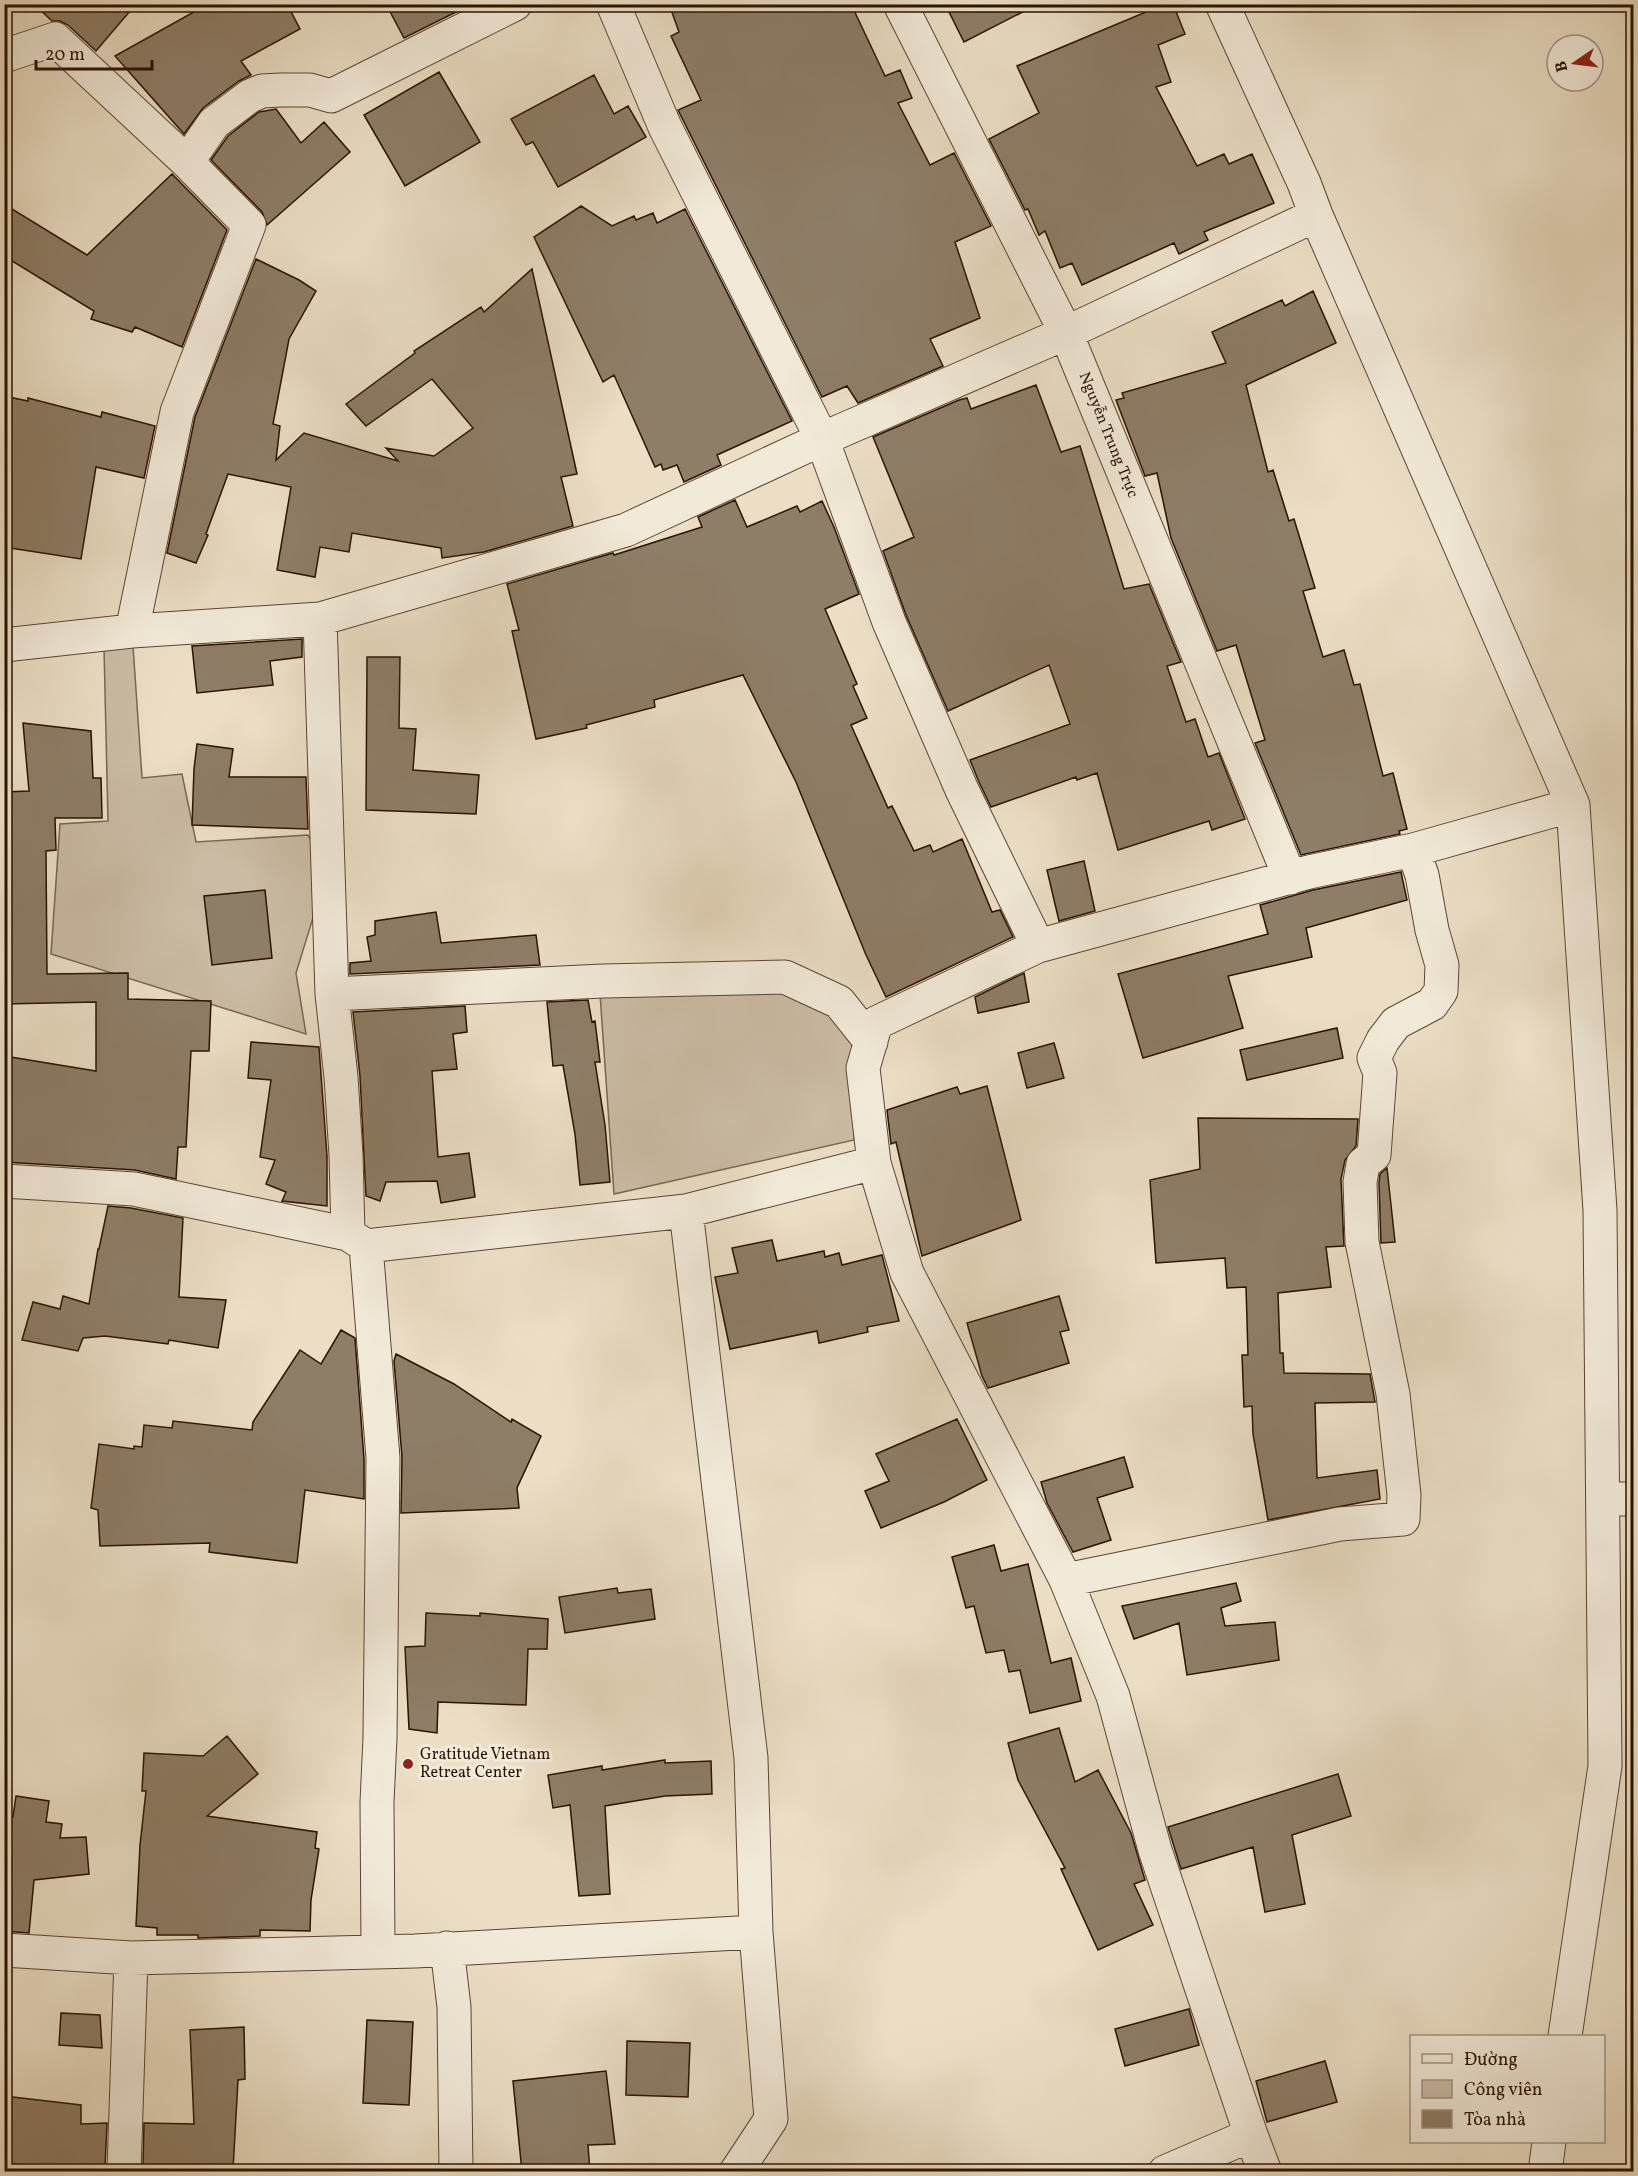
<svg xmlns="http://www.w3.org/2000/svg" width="1638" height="2176" viewBox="0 0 1638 2176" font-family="Vollkorn,serif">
<rect width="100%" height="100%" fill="#ebdec5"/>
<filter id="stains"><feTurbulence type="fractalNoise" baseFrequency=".00333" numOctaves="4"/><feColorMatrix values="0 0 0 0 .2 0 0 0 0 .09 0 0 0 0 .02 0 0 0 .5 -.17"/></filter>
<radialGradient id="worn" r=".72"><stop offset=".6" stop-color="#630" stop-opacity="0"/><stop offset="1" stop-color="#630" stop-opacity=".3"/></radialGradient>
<path fill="#cabba4" stroke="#7a6752" stroke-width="1.5" d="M 132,631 L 142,778 L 182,774 L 196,842 L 308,835 L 328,869 L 296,973 L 306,1034 L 51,954 L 60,824 L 108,821 L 104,648 Z
M 785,977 L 859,1026 L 854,1140 L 614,1194 L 600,994 Z"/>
<path fill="#8e7d67" stroke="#2a1301" stroke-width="1.5" d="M 34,4 L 136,4 L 96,51 L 68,25 L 60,21 L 52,21 Z
M 208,4 L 287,4 L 300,29 L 241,61 L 251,75 L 239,81 L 203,108 L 184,134 L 115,56 Z
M 386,4 L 472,4 L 404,38 Z
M 669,4 L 851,4 L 885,76 L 900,70 L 912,98 L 898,103 L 930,165 L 954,153 L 991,226 L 955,242 L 980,318 L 930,339 L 943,366 L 858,403 L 847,386 L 822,397 L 678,110 L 701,100 L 671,36 L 679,32 Z
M 945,4 L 1038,4 L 964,42 Z
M 1165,4 L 1173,4 L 1185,34 L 1158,45 L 1171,82 L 1156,87 L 1197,166 L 1224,154 L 1229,164 L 1252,154 L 1274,203 L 1204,232 L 1208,240 L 1179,254 L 1174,243 L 1082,285 L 1072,263 L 1060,268 L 1045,231 L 1039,235 L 1028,209 L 1025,210 L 989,139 L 1039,113 L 1017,66 Z
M 439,72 L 480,142 L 405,186 L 364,115 Z
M 594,75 L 614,114 L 628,106 L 646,137 L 558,187 L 533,142 L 526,145 L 511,119 Z
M 276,109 L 301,143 L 324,122 L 350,152 L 267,225 L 262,212 L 211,160 L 228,136 L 259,112 Z
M 172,174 L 227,230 L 182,347 L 135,327 L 132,332 L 91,319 L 94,311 L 4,256 L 4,204 L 87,255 Z
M 581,206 L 612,226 L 634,216 L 636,220 L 653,213 L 657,223 L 685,209 L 792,421 L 717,455 L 721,465 L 684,482 L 677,465 L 663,470 L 661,464 L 655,467 L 614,375 L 603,382 L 534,237 Z
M 256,259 L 299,280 L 316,291 L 289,339 L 273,424 L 280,426 L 276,460 L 304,433 L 398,461 L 386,448 L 434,456 L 473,428 L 432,379 L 366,426 L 346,404 L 415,353 L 414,351 L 481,307 L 484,312 L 532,269 L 577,474 L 561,477 L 573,526 L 484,552 L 442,558 L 441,548 L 352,533 L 349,552 L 320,547 L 315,577 L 277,570 L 291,487 L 228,474 L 206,534 L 208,535 L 196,563 L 167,553 L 195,417 Z
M 1313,291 L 1336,343 L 1246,385 L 1268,472 L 1273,470 L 1289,521 L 1294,519 L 1315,588 L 1303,591 L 1323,657 L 1344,650 L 1354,685 L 1360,684 L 1383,776 L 1393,773 L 1407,829 L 1399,831 L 1400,834 L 1301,855 L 1255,743 L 1265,740 L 1236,645 L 1217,651 L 1171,538 L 1157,473 L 1145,476 L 1116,400 L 1124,398 L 1122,393 L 1226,363 L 1212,332 L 1282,300 L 1285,306 Z
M 1036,385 L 1061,452 L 1080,446 L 1124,589 L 1149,584 L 1181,662 L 1167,666 L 1186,722 L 1195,719 L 1208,757 L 1219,753 L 1245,819 L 1212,830 L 1209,821 L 1118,850 L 1097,773 L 1077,780 L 1076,777 L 991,807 L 979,782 L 970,760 L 1070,724 L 1049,665 L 948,711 L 906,615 L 883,551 L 914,537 L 873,437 L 959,400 L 967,398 L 971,409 Z
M 4,396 L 28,401 L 28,398 L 101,417 L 102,412 L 155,426 L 144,478 L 96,467 L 81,559 L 4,547 Z
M 735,500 L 747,527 L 797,506 L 800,512 L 822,501 L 834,527 L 859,594 L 825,609 L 857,684 L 853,686 L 867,718 L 851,725 L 888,808 L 892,806 L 914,851 L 930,845 L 933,852 L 962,839 L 992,912 L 1000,910 L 1013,937 L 886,997 L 866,955 L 796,782 L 743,675 L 654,700 L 655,707 L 586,725 L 587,728 L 536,739 L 512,631 L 519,630 L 507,584 L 613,553 L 614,555 L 702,527 L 698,517 Z
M 302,639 L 302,657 L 270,661 L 273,685 L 197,693 L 192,646 Z
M 367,657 L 400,657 L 399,728 L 416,729 L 413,770 L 479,775 L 476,814 L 366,810 Z
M 23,723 L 91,731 L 93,778 L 101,778 L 102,818 L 55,818 L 56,850 L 46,851 L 47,974 L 128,973 L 128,999 L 211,1001 L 209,1051 L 191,1051 L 186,1147 L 178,1147 L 176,1179 L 135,1170 L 4,1162 L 4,1056 L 96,1071 L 96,1002 L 4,1004 L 4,792 L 29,791 Z
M 197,744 L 233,749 L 229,777 L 306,777 L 308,829 L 192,825 L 194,769 Z
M 1084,861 L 1095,911 L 1059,921 L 1047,870 Z
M 1401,872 L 1407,900 L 1306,928 L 1312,957 L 1228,976 L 1243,1028 L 1143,1058 L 1118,974 L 1268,934 L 1260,905 L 1313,890 Z
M 265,890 L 272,958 L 212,965 L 204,896 Z
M 436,912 L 441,943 L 536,935 L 540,965 L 350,974 L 350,963 L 371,961 L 367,937 L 375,935 L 375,921 Z
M 1024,973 L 1029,1002 L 978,1013 L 975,997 Z
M 588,1000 L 592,1022 L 595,1021 L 600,1062 L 595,1062 L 605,1125 L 610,1182 L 580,1185 L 575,1134 L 563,1065 L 553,1066 L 547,1002 Z
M 465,1006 L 467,1032 L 453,1034 L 457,1069 L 432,1071 L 438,1157 L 469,1153 L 475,1197 L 441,1203 L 437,1181 L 386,1182 L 380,1201 L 366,1196 L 360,1076 L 353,1012 Z
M 1337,1028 L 1343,1058 L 1247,1080 L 1240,1050 Z
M 251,1042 L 319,1047 L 327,1156 L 327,1206 L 282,1201 L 286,1192 L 266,1184 L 275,1160 L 260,1157 L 271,1080 L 248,1078 Z
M 1054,1043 L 1064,1078 L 1027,1088 L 1018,1053 Z
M 987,1086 L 1021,1220 L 922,1256 L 896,1142 L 891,1144 L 887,1110 L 957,1087 L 960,1094 Z
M 1198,1118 L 1358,1119 L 1356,1146 L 1345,1160 L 1341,1179 L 1344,1246 L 1326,1247 L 1331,1287 L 1278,1293 L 1280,1353 L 1283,1353 L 1284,1373 L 1370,1374 L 1375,1402 L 1315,1403 L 1317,1478 L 1377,1470 L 1380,1499 L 1268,1520 L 1253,1434 L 1252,1406 L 1244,1407 L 1242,1355 L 1248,1355 L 1246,1287 L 1227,1288 L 1225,1258 L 1156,1263 L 1150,1180 L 1200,1169 Z
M 1387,1168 L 1395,1242 L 1381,1243 L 1379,1183 L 1380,1174 Z
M 108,1206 L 131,1208 L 183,1218 L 179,1297 L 226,1300 L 218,1348 L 169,1340 L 168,1344 L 105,1336 L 83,1338 L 78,1351 L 22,1340 L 33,1302 L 60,1309 L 63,1296 L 89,1304 L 98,1249 L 99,1249 Z
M 772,1240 L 777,1261 L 824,1251 L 825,1257 L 839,1253 L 842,1265 L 882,1255 L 899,1321 L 867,1327 L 868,1332 L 819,1343 L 817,1331 L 730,1349 L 715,1277 L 738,1273 L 732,1248 Z
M 1059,1296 L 1069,1330 L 1060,1332 L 1069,1363 L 988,1388 L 982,1376 L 967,1323 Z
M 341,1330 L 355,1338 L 364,1459 L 364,1499 L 305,1490 L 297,1563 L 209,1552 L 210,1543 L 100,1546 L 98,1510 L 91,1508 L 99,1444 L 134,1449 L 134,1446 L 142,1447 L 144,1425 L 172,1428 L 173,1421 L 252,1430 L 253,1422 L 300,1350 L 321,1364 Z
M 396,1354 L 454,1384 L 511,1422 L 512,1419 L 541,1436 L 517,1488 L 519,1508 L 401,1513 L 402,1457 L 394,1361 Z
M 957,1419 L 987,1480 L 944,1502 L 881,1528 L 865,1491 L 889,1481 L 876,1454 Z
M 1124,1457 L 1133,1487 L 1097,1498 L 1111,1540 L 1073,1552 L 1047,1503 L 1041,1482 Z
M 994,1545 L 1001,1571 L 1028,1564 L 1051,1663 L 1071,1658 L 1081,1701 L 1030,1713 L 1020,1670 L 1009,1672 L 1004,1650 L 986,1653 L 974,1606 L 966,1608 L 952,1557 Z
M 1236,1583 L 1241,1601 L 1221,1608 L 1225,1626 L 1275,1622 L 1279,1660 L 1187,1675 L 1179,1623 L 1134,1639 L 1122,1606 Z
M 617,1588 L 618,1593 L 651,1589 L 655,1619 L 565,1633 L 559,1597 Z
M 426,1613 L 480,1616 L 480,1613 L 548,1619 L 547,1649 L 528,1649 L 526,1705 L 438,1702 L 437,1733 L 409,1729 L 405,1647 L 425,1646 Z
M 1059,1728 L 1075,1782 L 1098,1770 L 1131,1833 L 1145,1880 L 1134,1884 L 1153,1925 L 1098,1950 L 1061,1869 L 1065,1868 L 1018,1780 L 1008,1743 Z
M 227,1736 L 258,1774 L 207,1816 L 317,1832 L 315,1848 L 319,1849 L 311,1900 L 310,1931 L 260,1930 L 260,1936 L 198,1938 L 198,1935 L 157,1935 L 157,1928 L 136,1926 L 140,1845 L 146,1791 L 142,1791 L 144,1753 L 203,1756 Z
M 665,1760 L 665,1763 L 711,1761 L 712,1794 L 665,1796 L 605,1806 L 610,1894 L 579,1896 L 570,1805 L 553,1808 L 548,1775 L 602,1766 L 602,1770 Z
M 1338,1774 L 1351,1816 L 1292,1835 L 1305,1904 L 1265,1912 L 1253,1847 L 1181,1869 L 1168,1827 Z
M 16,1796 L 49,1801 L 46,1822 L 62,1824 L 60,1838 L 86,1837 L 89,1874 L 34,1880 L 29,1933 L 4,1931 L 4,1816 L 13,1817 Z
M 1189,2009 L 1199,2045 L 1125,2066 L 1115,2029 Z
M 61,2013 L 100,2015 L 102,2048 L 59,2045 Z
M 367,2020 L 413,2022 L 409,2105 L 363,2103 Z
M 244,2027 L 245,2079 L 238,2080 L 233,2170 L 143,2166 L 144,2123 L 194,2124 L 190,2030 Z
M 627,2041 L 690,2043 L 688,2097 L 626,2095 Z
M 1325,2061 L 1337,2102 L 1267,2122 L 1256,2081 Z
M 606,2071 L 615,2144 L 588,2145 L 590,2172 L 522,2172 L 513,2081 Z
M 4,2096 L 81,2105 L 81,2124 L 107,2123 L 105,2166 L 93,2166 L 93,2172 L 45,2172 L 45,2168 L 4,2163 Z"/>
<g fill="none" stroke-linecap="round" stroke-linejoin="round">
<g stroke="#5a4632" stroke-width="35">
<path id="minor" d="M 613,4 L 665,127 L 822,439 L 889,622 L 962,790 L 1038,946
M 900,4 L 1066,333 L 1290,878
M 1222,4 L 1304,183 L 1316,215 L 1573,805 L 1600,1210 L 1605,1766 L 1565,2036
M 4,56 L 55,39 L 187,162 L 249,225 L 177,412 L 132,631
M 187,162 L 214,123 L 250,96 L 262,91 L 281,90 L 310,90 L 331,96 L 515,4
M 320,619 L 332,994 L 341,1077 L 346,1155 L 348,1234 L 366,1246 L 383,1458 L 380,1738 L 377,1802 L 378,1950
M 4,645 L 132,631 L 320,619 L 626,530 L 822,439 L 1066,333 L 1316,215
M 332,994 L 603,981 L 785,977 L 839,1002 L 871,1042
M 4,1181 L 134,1189 L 348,1234
M 686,1211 L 751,1758 L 756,1932 L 771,2119 L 736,2172
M 366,1246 L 686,1211 L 874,1163
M 1603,1499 L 1634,1499
M 1066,1580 L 1340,1524 L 1403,1519 L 1404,1495 L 1393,1394 L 1362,1242 L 1360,1182 L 1363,1164 L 1374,1155 L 1380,1073 L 1374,1058 L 1383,1040 L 1396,1023 L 1432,1004 L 1441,991 L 1442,965 L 1432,930 L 1422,875 L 1413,850
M 447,1948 L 454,2007 L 456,2172
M 4,1950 L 131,1958 L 415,1951 L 756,1932
M 124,2172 L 131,1958
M 1165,2172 L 1251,2135
M 1265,2172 L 1251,2135 L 1155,1850 L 1113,1696 L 1066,1580 L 907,1273 L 874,1163 L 863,1068 L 876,1023 L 1038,946 L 1309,872 L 1413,850 L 1573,805
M 1545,2172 L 1549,2142"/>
</g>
<use href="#minor" stroke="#f2ead9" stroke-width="33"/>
</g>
<circle fill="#8f2418" stroke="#f2ead9" stroke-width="2" cx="408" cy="1764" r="6"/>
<g text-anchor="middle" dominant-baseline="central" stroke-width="6" stroke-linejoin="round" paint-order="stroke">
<g font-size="16" fill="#2a1301" stroke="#f2ead9">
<text transform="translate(1108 435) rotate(68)">Nguyễn Trung Trực</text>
</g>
<g font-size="16" fill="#2a1301" stroke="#f2ead9" text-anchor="start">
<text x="420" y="1755">Gratitude Vietnam<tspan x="420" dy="18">Retreat Center</tspan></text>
</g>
</g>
<rect width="1638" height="2176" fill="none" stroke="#ebdec5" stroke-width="24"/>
<rect x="6" y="6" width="1626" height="2164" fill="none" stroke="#2a1301" stroke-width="3"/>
<rect x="12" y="12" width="1614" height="2152" fill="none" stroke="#2a1301" stroke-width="1.5"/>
<rect x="1410" y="2035" width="195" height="108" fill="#f2ead9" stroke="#a29483" stroke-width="1.5"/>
<rect x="1422" y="2054" width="30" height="9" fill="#f2ead9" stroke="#a29483" stroke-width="1.5"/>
<text x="1464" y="2065" font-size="18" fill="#2a1301">Đường</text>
<rect x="1422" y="2080" width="30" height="18" fill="#cabba4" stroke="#a29483" stroke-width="1.5"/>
<text x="1464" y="2095" font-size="18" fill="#2a1301">Công viên</text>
<rect x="1422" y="2110" width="30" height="18" fill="#8e7d67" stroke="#a29483" stroke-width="1.5"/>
<text x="1464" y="2125" font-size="18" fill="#2a1301">Tòa nhà</text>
<g transform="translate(1575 63) rotate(256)"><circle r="28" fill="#f2ead9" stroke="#a29483" stroke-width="1.5"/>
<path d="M0-4.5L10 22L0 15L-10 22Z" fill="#8f2418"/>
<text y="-9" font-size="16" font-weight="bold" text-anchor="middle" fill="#2a1301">B</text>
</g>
<path d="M36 60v9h116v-9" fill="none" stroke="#2a1301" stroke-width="3"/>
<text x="45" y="60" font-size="18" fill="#2a1301" stroke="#f2ead9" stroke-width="4.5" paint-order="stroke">20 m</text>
<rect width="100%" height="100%" filter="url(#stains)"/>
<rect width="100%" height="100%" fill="url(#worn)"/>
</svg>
